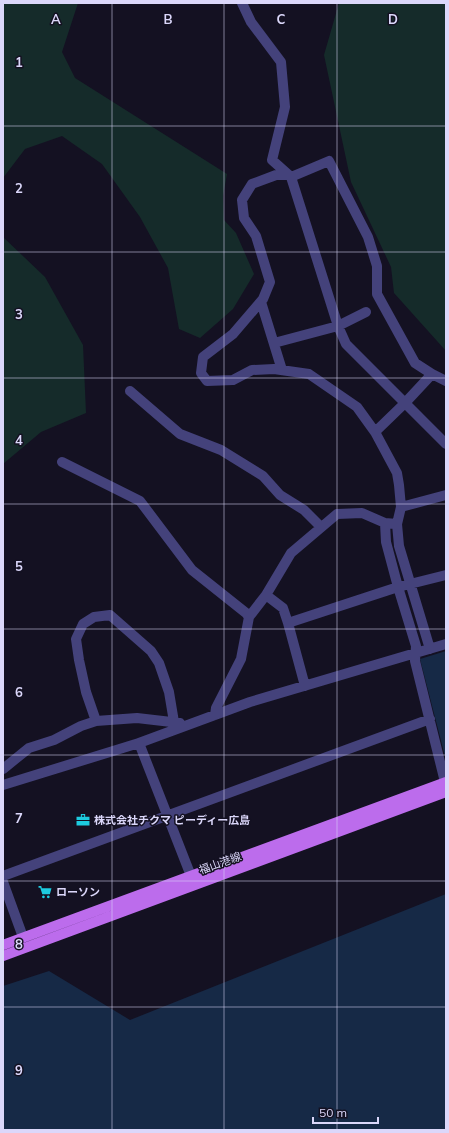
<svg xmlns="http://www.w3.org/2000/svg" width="449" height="1133" viewBox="0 0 449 1133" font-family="Mulish,'Noto Sans JP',sans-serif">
<rect width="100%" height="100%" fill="#141122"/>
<path fill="#152b2a" d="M 3,3 L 78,3 L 62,52 L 75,78 L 227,174 L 223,196 L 224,220 L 236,233 L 254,274 L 233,309 L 200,338 L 179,329 L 168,268 L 140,217 L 102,164 L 62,136 L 25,149 L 3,178 Z
M 339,3 L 446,3 L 446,351 L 394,293 L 391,267 L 351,182 L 324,55 Z
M 3,237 L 45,277 L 83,345 L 86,413 L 41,432 L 3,464 Z"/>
<path fill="#162946" d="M 446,651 L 446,760 L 420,659 Z
M 446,894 L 446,1130 L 3,1130 L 3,986 L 49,971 L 130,1020 Z"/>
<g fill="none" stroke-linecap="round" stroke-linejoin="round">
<path stroke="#44427b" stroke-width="10" d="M 242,3 L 251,22 L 281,62 L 285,107 L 272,160 L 291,177 L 338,326 L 346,344 L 446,444
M 289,175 L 276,175 L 252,184 L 242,200 L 244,218 L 256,236 L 270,282 L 263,299 L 233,334 L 203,357 L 201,373 L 207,381 L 233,380 L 252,370 L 274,369 L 309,374 L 357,407 L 375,432 L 397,473 L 399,485 L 401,507 L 397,524 L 399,546 L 430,649
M 291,177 L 329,161 L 368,237 L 377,266 L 377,294 L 415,363 L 432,374 L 446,381
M 261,302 L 282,370
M 274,343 L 338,326 L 366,312
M 130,391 L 180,434 L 221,450 L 263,476 L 280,495 L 304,510 L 321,527
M 375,432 L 405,403 L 432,374
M 62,462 L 140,501 L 192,570 L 246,613 L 249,617
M 401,507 L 446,495
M 385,523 L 386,542 L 398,587 L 416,646 L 415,661 L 446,786
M 266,595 L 283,608 L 288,623 L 305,686
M 288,623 L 398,587 L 446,575
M 215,715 L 216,708 L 241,659 L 249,617 L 266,595 L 291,553 L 337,514 L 362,513 L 385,523 L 397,524
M 96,721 L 86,692 L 79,660 L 76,639 L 83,624 L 94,617 L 110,615 L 151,651 L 159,663 L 169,692 L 174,722
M 139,743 L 191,876
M 3,769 L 29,748 L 54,740 L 81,726 L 96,721 L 137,718 L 180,723
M 3,785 L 139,743 L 250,702 L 446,644
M 3,876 L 430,719
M 3,882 L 23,937"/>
<path stroke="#bc6cec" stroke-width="10" d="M 3,945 L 446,782
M 3,956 L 446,792"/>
</g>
<path fill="none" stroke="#dbd7fa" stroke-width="1" stroke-opacity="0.55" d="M 112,3 L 112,1130M 224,3 L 224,1130M 337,3 L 337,1130M 3,126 L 446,126M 3,252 L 446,252M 3,378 L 446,378M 3,504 L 446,504M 3,629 L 446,629M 3,755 L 446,755M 3,881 L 446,881M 3,1007 L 446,1007"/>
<defs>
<g id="office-bare" transform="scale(1.08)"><path d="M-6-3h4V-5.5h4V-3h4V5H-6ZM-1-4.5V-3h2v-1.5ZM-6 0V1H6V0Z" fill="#1dcbdf" stroke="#141122" stroke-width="2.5" paint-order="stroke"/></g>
<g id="supermarket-bare" transform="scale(1.08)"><path d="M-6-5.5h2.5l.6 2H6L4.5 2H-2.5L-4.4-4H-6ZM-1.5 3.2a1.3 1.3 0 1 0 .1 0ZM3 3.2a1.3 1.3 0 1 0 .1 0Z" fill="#1dcbdf" stroke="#141122" stroke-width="2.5" paint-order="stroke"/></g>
</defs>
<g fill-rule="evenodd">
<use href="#office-bare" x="83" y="820"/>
<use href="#supermarket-bare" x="45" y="892"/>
</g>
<g text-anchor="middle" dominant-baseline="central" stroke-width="3" stroke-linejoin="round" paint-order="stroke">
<g font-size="11" font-weight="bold" fill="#dbd7fa" stroke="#141122" text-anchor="start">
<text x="94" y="820">株式会社チクマ ピーディー広島</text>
<text x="56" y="892">ローソン</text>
</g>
<g font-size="11" fill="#dbd7fa" stroke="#141122">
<text transform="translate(220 863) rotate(-20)">福山港線</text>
</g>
</g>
<g font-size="13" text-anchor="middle" font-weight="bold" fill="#dbd7fa" stroke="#141122" stroke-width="3" stroke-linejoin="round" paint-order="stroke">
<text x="56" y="24">A</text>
<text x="168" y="24">B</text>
<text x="281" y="24">C</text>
<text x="393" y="24">D</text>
<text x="19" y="67">1</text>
<text x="19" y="193">2</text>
<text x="19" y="319">3</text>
<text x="19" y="445">4</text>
<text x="19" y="571">5</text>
<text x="19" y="697">6</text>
<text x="19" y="823">7</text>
<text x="19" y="949">8</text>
<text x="19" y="1075">9</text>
</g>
<rect width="449" height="1133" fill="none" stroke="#dbd7fa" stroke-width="8"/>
<path d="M313 1117v6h65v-6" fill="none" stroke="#dbd7fa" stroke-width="2"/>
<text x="319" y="1117" font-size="12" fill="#dbd7fa" stroke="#141122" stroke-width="3" paint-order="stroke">50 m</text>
</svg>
